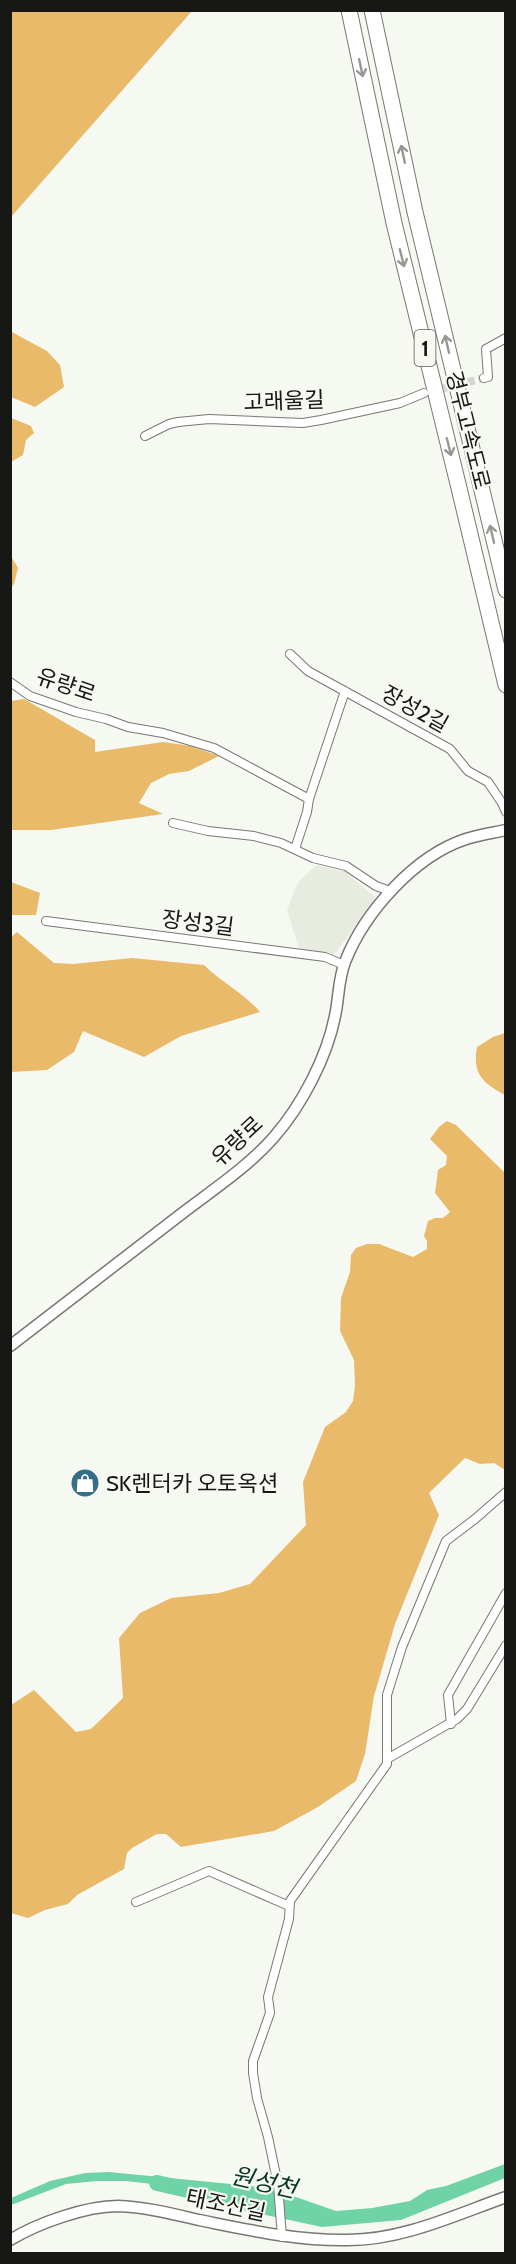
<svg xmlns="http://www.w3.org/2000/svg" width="516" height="2264" viewBox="0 0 516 2264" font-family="Cabin,'Noto Sans KR',sans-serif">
<rect width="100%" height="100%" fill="#f6f8f2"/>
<path fill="#e8ece0" d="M 317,865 L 344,871 L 376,898 L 334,955 L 328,952 L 299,949 L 287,910 L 298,882 Z"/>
<path fill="#eaba6b" d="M 11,10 L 192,11 L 11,217 L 10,11 Z
M 10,331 L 47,351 L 60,365 L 64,387 L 35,407 L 11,397 Z
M 11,418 L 31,426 L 34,433 L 26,440 L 23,455 L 11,462 Z
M 11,556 L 18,568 L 14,584 L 11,588 Z
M 24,699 L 95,740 L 95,752 L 163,742 L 191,746 L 219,756 L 189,771 L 169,774 L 151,783 L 139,803 L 163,814 L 51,830 L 11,830 L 11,701 Z
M 11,882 L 40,893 L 36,915 L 11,915 Z
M 17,932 L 54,963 L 73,964 L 132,958 L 204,965 C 221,982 244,993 260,1012 L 181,1036 L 144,1057 L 83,1031 L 74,1052 L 47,1070 L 11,1072 L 10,938 Z
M 505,1033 L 506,1033 L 505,1095 C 483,1083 472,1074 477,1047 L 493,1037 Z
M 447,1121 L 456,1125 L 505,1173 L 505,1470 L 494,1463 L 480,1464 L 465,1458 L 429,1493 L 439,1515 L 395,1624 L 374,1696 L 365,1754 L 356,1781 L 318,1807 L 274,1831 L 181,1847 L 166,1834 L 157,1834 L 132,1848 L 127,1853 L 124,1869 L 77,1895 L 68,1904 L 45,1910 L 28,1918 L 11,1913 L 11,1705 L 34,1690 L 76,1732 L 91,1729 L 123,1698 L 119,1638 L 140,1613 L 171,1598 L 219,1593 L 250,1584 L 306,1525 L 303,1482 L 325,1427 L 346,1412 L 353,1401 L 355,1386 L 354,1360 L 340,1331 L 341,1298 L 350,1272 L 351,1255 L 356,1248 L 367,1244 L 379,1244 L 413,1257 L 427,1249 L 427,1241 L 424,1236 L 428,1221 L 435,1218 L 443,1218 L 450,1212 L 435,1193 L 438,1170 L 446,1165 L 447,1156 L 430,1139 L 439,1127 Z"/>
<path fill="#70d3a8" d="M 505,2164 L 505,2178 L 401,2220 L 322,2227 L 218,2205 L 196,2189 L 126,2181 L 97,2181 L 66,2184 L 11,2205 L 11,2198 L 50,2181 L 85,2173 L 109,2172 L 270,2188 L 336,2211 L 372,2208 L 410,2201 L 427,2190 L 446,2186 Z"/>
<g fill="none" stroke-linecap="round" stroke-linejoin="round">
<path stroke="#70d3a8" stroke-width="16" d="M 157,2183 L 223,2198"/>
<path stroke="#d5d6d1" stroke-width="8" stroke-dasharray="8 4" stroke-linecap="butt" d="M 432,391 L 484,378"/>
<g stroke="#777873" stroke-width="10">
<path id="minor" d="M 484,378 L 488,377 L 486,349 L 506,338
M 145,436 L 169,424 L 178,422 L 209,419 L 303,423 L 321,420 L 400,403 L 424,393
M 290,654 L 308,671 L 450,749 L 468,771 L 488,782 L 502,803 L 506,812
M 10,682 L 30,696 L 76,712 L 106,719 L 128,727 L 163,733 L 214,748 L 309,799 L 307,812 L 295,849
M 309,799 L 345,691
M 173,823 L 208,831 L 254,836 L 281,843 L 313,858 L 346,866 L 376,886 L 390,891
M 46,921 L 325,957 L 344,965
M 451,1724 L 448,1695 L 506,1593
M 387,1759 L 457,1719 L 467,1709 L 506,1645
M 136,1902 L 209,1871 L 289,1906
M 282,2237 L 278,2185 L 268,2137 L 257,2098 L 253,2073 L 253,2061 L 270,2013 L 268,1997 L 289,1919 L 290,1901 L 387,1764 L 387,1695 L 402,1647 L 446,1541 L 475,1519 L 506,1492"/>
</g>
<g stroke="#777873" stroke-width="13">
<path id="tertiary" d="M 10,1346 C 67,1302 123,1259 180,1215 C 211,1191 248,1167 274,1137 C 302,1105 327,1057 335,1016 C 339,998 338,980 345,962 C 364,913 414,856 466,839 C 479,835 492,833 506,830
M 10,2240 C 38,2223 86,2206 118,2206 C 146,2207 173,2214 199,2220 C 249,2230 297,2241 348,2240 C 403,2240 455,2215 506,2197"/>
</g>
<g stroke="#777873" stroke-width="17">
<path id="motorway" d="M 349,10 L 394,223 L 459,488 L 506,685
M 372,10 L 415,212 L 506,590"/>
</g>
<use href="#minor" stroke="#fff" stroke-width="8"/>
<use href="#tertiary" stroke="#fff" stroke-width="10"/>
<use href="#motorway" stroke="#fff" stroke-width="15"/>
</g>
<defs><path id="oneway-shaft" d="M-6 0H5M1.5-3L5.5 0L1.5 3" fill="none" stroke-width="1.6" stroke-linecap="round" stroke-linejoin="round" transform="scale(1.5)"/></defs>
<g stroke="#979796">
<use href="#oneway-shaft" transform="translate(361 68) rotate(78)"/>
<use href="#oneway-shaft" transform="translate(403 154) rotate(-102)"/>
<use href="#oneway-shaft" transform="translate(402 258) rotate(76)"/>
<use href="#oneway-shaft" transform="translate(447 344) rotate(-103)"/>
<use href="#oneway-shaft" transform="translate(449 447) rotate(76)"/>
<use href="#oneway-shaft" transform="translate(492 534) rotate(-103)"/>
</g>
<defs>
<g id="shop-disc" transform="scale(1.5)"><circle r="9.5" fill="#346e87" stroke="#f6f8f2"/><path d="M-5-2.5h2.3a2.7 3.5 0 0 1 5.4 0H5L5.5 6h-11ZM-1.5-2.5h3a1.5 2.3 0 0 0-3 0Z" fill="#fff"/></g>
</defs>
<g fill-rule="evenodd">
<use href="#shop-disc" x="85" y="1483"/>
</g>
<g text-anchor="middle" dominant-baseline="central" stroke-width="4.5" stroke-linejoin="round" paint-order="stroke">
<rect fill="#f6f8f2" stroke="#5a5b58" stroke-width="1.5" x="414.5" y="330" width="21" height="36" rx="4.5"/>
<g font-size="21" font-weight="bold" fill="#171816">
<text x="425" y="348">1</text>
</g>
<g font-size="22" fill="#171816" stroke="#f6f8f2">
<text transform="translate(284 401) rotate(-2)">고래울길</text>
<text transform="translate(468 430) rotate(76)">경부고속도로</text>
<text transform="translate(66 685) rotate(19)">유량로</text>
<text transform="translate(415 709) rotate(29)">장성2길</text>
<text transform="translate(198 923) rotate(7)">장성3길</text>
<text transform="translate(237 1141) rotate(-43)">유량로</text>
<text transform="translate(226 2205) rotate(12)">태조산길</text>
</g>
<g font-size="22" fill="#171816" stroke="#f6f8f2" text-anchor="start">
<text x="106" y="1483">SK렌터카 오토옥션</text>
</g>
<g font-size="24" font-style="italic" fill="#073525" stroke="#f6f8f2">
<text transform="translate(264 2182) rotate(13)">원성천</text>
</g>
</g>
<rect width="516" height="2264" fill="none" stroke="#171816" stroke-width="24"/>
</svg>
